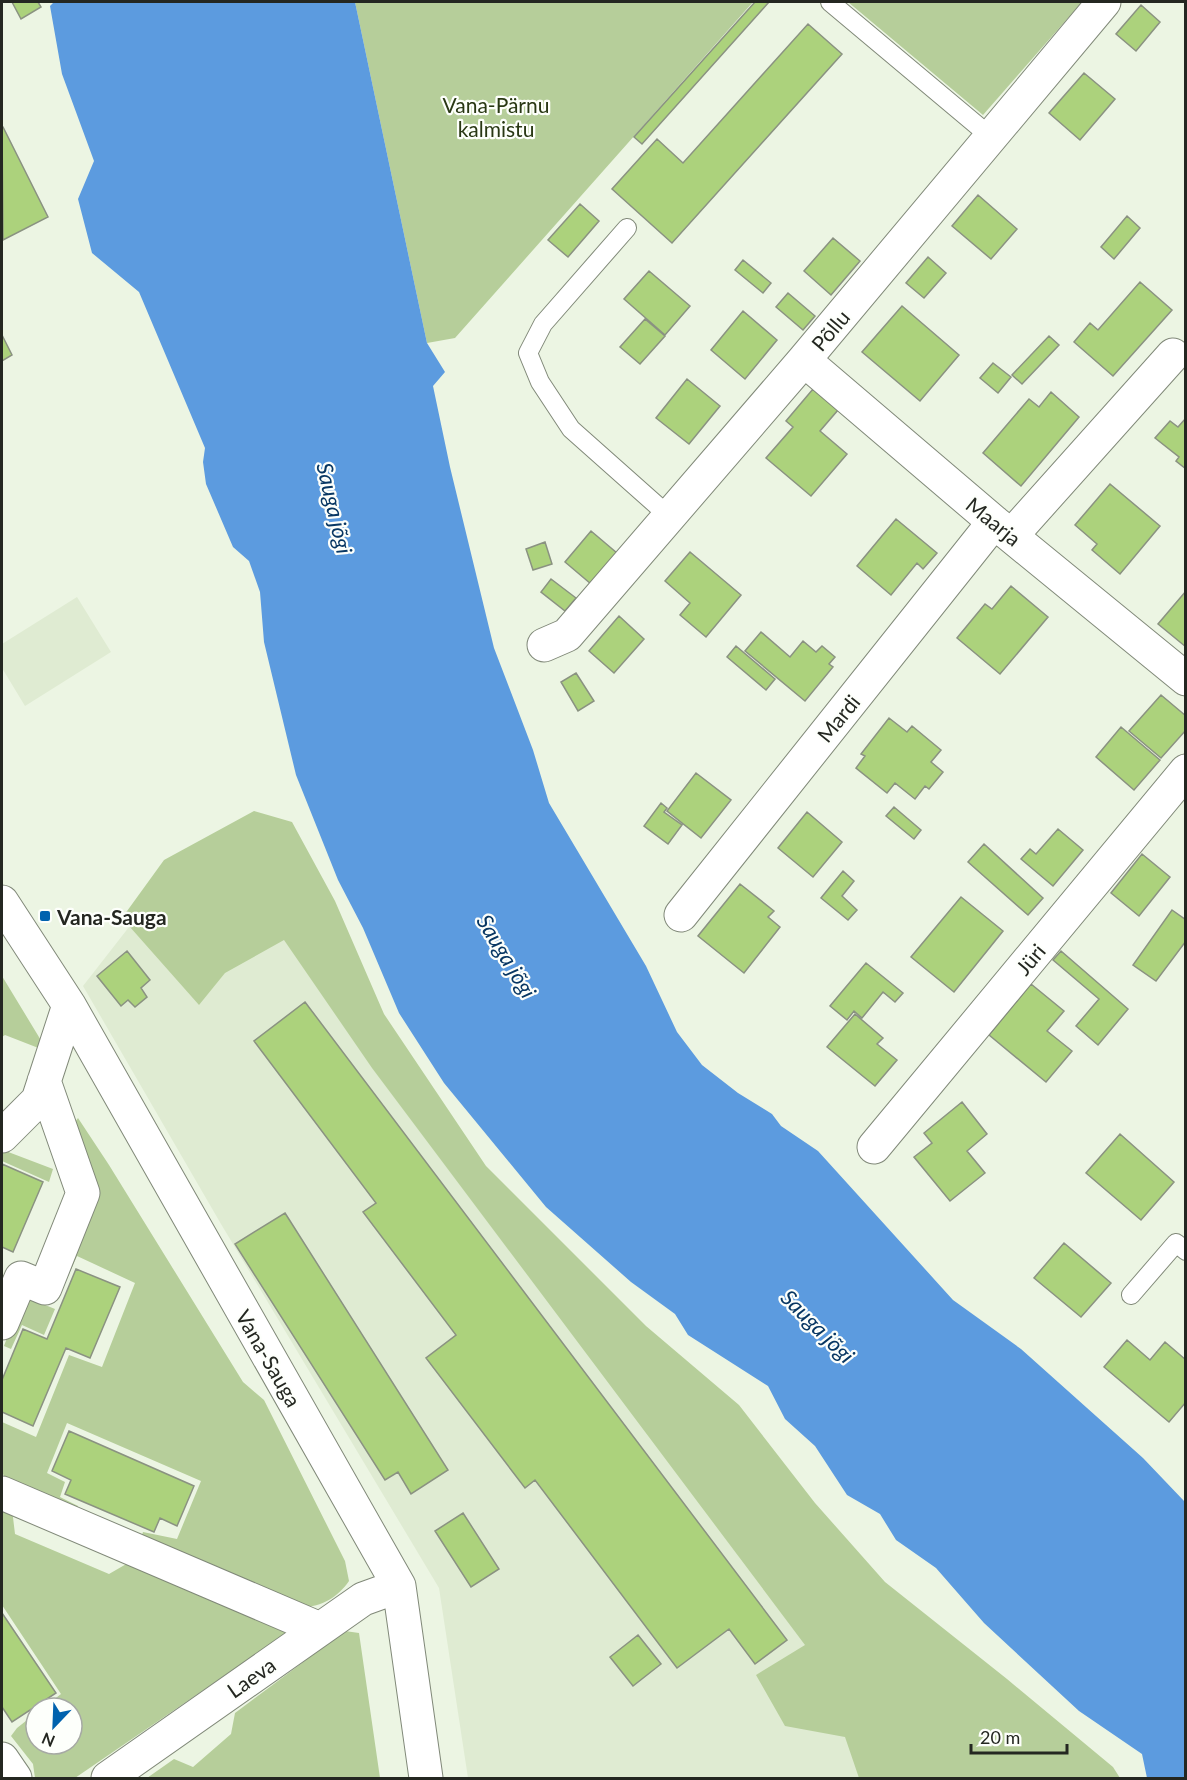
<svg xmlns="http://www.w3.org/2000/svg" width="1187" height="1780" viewBox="0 0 1187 1780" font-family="Lato,sans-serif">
<rect width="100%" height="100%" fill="#ecf5e3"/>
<path fill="#dfebd2" d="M 77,597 L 111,652 L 25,706 L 2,668 L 2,644 Z
M 288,827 L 397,1071 L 943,1778 L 468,1778 L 439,1588 L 221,1224 L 83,986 L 168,877 Z"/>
<path fill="#b6ce9a" d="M 355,2 L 753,2 L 455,338 L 427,343 Z
M 848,2 L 1082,2 L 983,115 Z
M 254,811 L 292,822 L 335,901 L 384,1014 L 486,1166 L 646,1326 L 739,1405 L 815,1503 L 885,1582 L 1007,1679 L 1113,1767 L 1120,1778 L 859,1778 L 845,1737 L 785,1726 L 756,1675 L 805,1645 L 372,1068 L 284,940 L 225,973 L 199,1005 L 122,918 L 164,860 Z
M 2,976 L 42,1042 L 41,1049 L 5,1035 L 2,1037 Z
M 78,1118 L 109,1165 L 243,1382 L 264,1400 L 345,1561 L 349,1581 C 338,1597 322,1607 302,1607 L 139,1543 L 143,1532 L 177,1539 L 201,1481 L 67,1423 L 47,1473 L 65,1482 L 60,1497 L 78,1506 L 74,1514 L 5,1478 L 2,1472 L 2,1422 L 36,1437 L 69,1355 L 102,1367 L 135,1283 L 77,1256 L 61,1292 L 90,1198 L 72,1126 Z
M 3,1150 L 53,1169 L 49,1182 L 2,1161 L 2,1151 Z
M 28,1298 L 55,1309 L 44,1335 L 22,1325 L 11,1349 L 4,1346 L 19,1305 Z
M 2,1508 L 12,1509 L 15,1534 L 109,1574 L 135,1559 L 286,1623 L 285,1634 L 75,1778 L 35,1778 L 33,1764 L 11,1736 L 17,1728 L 36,1713 L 36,1744 L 72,1744 L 72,1708 L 43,1708 L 61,1694 L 2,1605 Z
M 345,1631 L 359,1633 L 380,1778 L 147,1778 L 174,1759 L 193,1767 L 231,1734 L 235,1713 Z"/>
<path fill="#5c9bdf" d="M 54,2 L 355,2 L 427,343 L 445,372 L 433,386 L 450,467 L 494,648 L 533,750 L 549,803 L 646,966 L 677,1032 L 702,1065 L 738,1093 L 772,1114 L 781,1126 L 818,1151 L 953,1300 L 1021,1349 L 1143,1458 L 1185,1502 L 1185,1778 L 1147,1778 L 1142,1754 L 1079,1711 L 984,1623 L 936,1568 L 896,1540 L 880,1514 L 847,1495 L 815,1446 L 785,1419 L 768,1386 L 688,1335 L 675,1314 L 631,1282 L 546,1207 L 444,1083 L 399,1013 L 363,928 L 338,880 L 296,775 L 264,642 L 260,592 L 249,561 L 233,547 L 206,484 L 203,462 L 205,448 L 139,292 L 92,253 L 78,199 L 94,161 L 62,74 L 50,6 Z"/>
<path fill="#acd27c" stroke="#8a9281" stroke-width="1.5" d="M 12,2 L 38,2 L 41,7 L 21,19 Z
M 755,2 L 769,2 L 642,144 L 634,137 Z
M 1141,5 L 1160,22 L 1136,51 L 1116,34 Z
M 808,24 L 842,54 L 672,243 L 612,189 L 657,139 L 683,163 Z
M 1084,73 L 1115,99 L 1080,140 L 1049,113 Z
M 2,127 L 3,127 L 48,217 L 3,240 Z
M 978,195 L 1017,229 L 991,259 L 952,226 Z
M 580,204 L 599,221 L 568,257 L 548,240 Z
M 1127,216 L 1140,228 L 1114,259 L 1101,247 Z
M 833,238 L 860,261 L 831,295 L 804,271 Z
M 928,257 L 946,273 L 924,298 L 906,283 Z
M 743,260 L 771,283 L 763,293 L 735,270 Z
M 649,271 L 690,306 L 665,335 L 624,299 Z
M 1140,282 L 1172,310 L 1113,376 L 1074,342 L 1090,323 L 1098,330 Z
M 788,293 L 815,316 L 803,330 L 776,307 Z
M 902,306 L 959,355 L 920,401 L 862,352 Z
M 743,311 L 777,340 L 745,379 L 711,350 Z
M 645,319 L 665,336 L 640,364 L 620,347 Z
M 2,335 L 12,355 L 2,361 Z
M 1049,336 L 1059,345 L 1022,384 L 1012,375 Z
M 993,363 L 1011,377 L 998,393 L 980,378 Z
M 687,379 L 720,406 L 689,444 L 656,418 Z
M 813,389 L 838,410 L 820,431 L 847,454 L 811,496 L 766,458 L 793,427 L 786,421 Z
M 1051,392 L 1079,417 L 1021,486 L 983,453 L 1029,399 L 1039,407 Z
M 1186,418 L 1186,469 L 1176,461 L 1179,457 L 1155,438 L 1170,421 L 1178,427 Z
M 1110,484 L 1160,526 L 1120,574 L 1092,550 L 1097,544 L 1075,525 Z
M 896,519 L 937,553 L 923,569 L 917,563 L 891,595 L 857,566 Z
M 591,531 L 617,553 L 591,584 L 565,562 Z
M 545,542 L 552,564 L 533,570 L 526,549 Z
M 690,552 L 741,595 L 706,637 L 680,615 L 690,603 L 665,581 Z
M 551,579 L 576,598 L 565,611 L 541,592 Z
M 1011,586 L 1048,617 L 1000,674 L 957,638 L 985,604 L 992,609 Z
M 1186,591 L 1186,647 L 1158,624 Z
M 619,616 L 644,639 L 614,673 L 589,651 Z
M 761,632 L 790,657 L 803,641 L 816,652 L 822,646 L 835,657 L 829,664 L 833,667 L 805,701 L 745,651 Z
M 736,646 L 775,679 L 766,690 L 727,657 Z
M 576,673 L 594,701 L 578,711 L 561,682 Z
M 1161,695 L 1186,716 L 1186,730 L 1161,758 L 1129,731 Z
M 889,718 L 907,732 L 912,726 L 941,750 L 931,762 L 943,772 L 929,789 L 925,786 L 915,799 L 895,783 L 887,793 L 856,768 L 865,756 L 861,754 Z
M 1121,727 L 1160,760 L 1134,790 L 1096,757 Z
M 696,773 L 731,800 L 701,838 L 667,811 Z
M 661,803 L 667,808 L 664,812 L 682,825 L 668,844 L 644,826 Z
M 894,807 L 921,830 L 914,839 L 886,816 Z
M 807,812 L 842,842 L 813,877 L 778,848 Z
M 1058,829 L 1083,850 L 1053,886 L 1021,859 L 1030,849 L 1036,854 Z
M 984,844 L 1043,898 L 1028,915 L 968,862 Z
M 1142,854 L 1170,877 L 1139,916 L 1111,893 Z
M 843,871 L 854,881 L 842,896 L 857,910 L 848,920 L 821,898 Z
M 740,884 L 774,911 L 768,917 L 780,927 L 744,973 L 698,936 Z
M 961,897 L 1003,931 L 954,992 L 911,957 Z
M 1172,910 L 1186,920 L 1186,941 L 1156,981 L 1133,965 Z
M 127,951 L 150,980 L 141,988 L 147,997 L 135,1007 L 128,1000 L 121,1006 L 97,976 Z
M 1061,951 L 1128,1009 L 1098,1045 L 1076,1026 L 1099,999 L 1053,960 Z
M 866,963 L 903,993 L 895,1002 L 883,992 L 862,1018 L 854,1011 L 847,1020 L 830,1006 Z
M 1031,984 L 1064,1011 L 1047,1031 L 1072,1051 L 1046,1082 L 989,1035 Z
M 305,1002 L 787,1640 L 755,1664 L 729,1629 L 677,1668 L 535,1480 L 525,1488 L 426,1358 L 456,1335 L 363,1212 L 376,1203 L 254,1041 Z
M 855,1014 L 883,1038 L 877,1044 L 897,1060 L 875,1086 L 827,1047 Z
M 962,1102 L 987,1134 L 967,1151 L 985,1173 L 950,1201 L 914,1157 L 932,1143 L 924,1133 Z
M 1120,1134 L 1174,1182 L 1141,1220 L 1086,1173 Z
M 2,1164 L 43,1182 L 13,1252 L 2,1247 Z
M 285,1213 L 448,1470 L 411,1494 L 398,1472 L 385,1480 L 235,1244 Z
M 1064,1243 L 1111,1283 L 1081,1317 L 1034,1278 Z
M 76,1269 L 120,1287 L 90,1358 L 66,1348 L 33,1426 L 2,1412 L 2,1380 L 23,1329 L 47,1339 Z
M 1127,1340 L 1150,1360 L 1165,1342 L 1186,1360 L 1186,1402 L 1169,1422 L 1104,1367 Z
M 69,1431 L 194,1486 L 177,1526 L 160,1518 L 154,1532 L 65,1494 L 71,1480 L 52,1471 Z
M 463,1513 L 499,1569 L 471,1587 L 435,1531 Z
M 2,1613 L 56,1693 L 12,1722 L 2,1707 Z
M 638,1635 L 661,1664 L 633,1686 L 610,1657 Z"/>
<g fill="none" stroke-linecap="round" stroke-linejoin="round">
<g stroke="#818979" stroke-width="20">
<path id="service" d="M 830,2 L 991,137
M 627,228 L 543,324 L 528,353 L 540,382 L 571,429 L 670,517
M 1131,1295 L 1176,1243 L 1186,1251"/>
</g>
<g stroke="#818979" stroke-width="35">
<path id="minor" d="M 804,360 L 994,522 L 1186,679
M 1012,535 L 1173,355
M 544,645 L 567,635 L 804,360 L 1104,2
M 2,902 L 69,1005 L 399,1586 L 426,1778
M 681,915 L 994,522
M 2,1136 L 38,1100 L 69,1005
M 874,1147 L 1186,771
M 2,1323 L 21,1278 L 45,1288 L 83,1193 L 44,1081
M 2,1493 L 320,1629
M 2,1759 L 15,1778
M 108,1778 L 363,1599 L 399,1586"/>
</g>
<use href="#service" stroke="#fff" stroke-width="18"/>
<use href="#minor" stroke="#fff" stroke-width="33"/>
</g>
<rect fill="#0062ae" stroke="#fdfffb" stroke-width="2" x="39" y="910" width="12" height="12" rx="3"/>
<g text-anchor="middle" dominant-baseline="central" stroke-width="4.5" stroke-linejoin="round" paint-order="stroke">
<g font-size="21" fill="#293814" stroke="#fdfffb">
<text x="496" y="104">Vana-Pärnu<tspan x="496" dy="24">kalmistu</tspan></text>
</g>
<g font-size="21" fill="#242721" stroke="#fdfffb">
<text transform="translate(830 330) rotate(-50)">Põllu</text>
<text transform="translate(994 521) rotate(39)">Maarja</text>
<text transform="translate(838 718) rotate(-51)">Mardi</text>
<text transform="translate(1030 959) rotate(-50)">Jüri</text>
<text transform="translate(269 1358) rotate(60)">Vana-Sauga</text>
<text transform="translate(251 1677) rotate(-35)">Laeva</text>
</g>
<g font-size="21" font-weight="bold" fill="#242721" stroke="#fdfffb" text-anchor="start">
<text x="57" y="916">Vana-Sauga</text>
</g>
<g font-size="22" font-style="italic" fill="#083763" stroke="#fdfffb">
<text transform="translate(335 508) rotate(77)">Sauga jõgi</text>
<text transform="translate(507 956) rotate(59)">Sauga jõgi</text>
<text transform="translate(818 1326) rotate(45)">Sauga jõgi</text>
</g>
</g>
<rect width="1187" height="1780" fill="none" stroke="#242721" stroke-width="6"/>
<g transform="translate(54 1726) rotate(203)"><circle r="28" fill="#fdfffb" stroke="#a6a9a4" stroke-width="1.5"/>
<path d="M0-4.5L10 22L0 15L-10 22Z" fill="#0062ae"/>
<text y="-9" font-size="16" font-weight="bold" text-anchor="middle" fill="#242721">N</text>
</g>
<path d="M971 1744v9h96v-9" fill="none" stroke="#242721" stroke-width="3"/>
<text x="980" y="1744" font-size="18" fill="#242721" stroke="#fdfffb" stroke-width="4.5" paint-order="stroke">20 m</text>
</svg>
